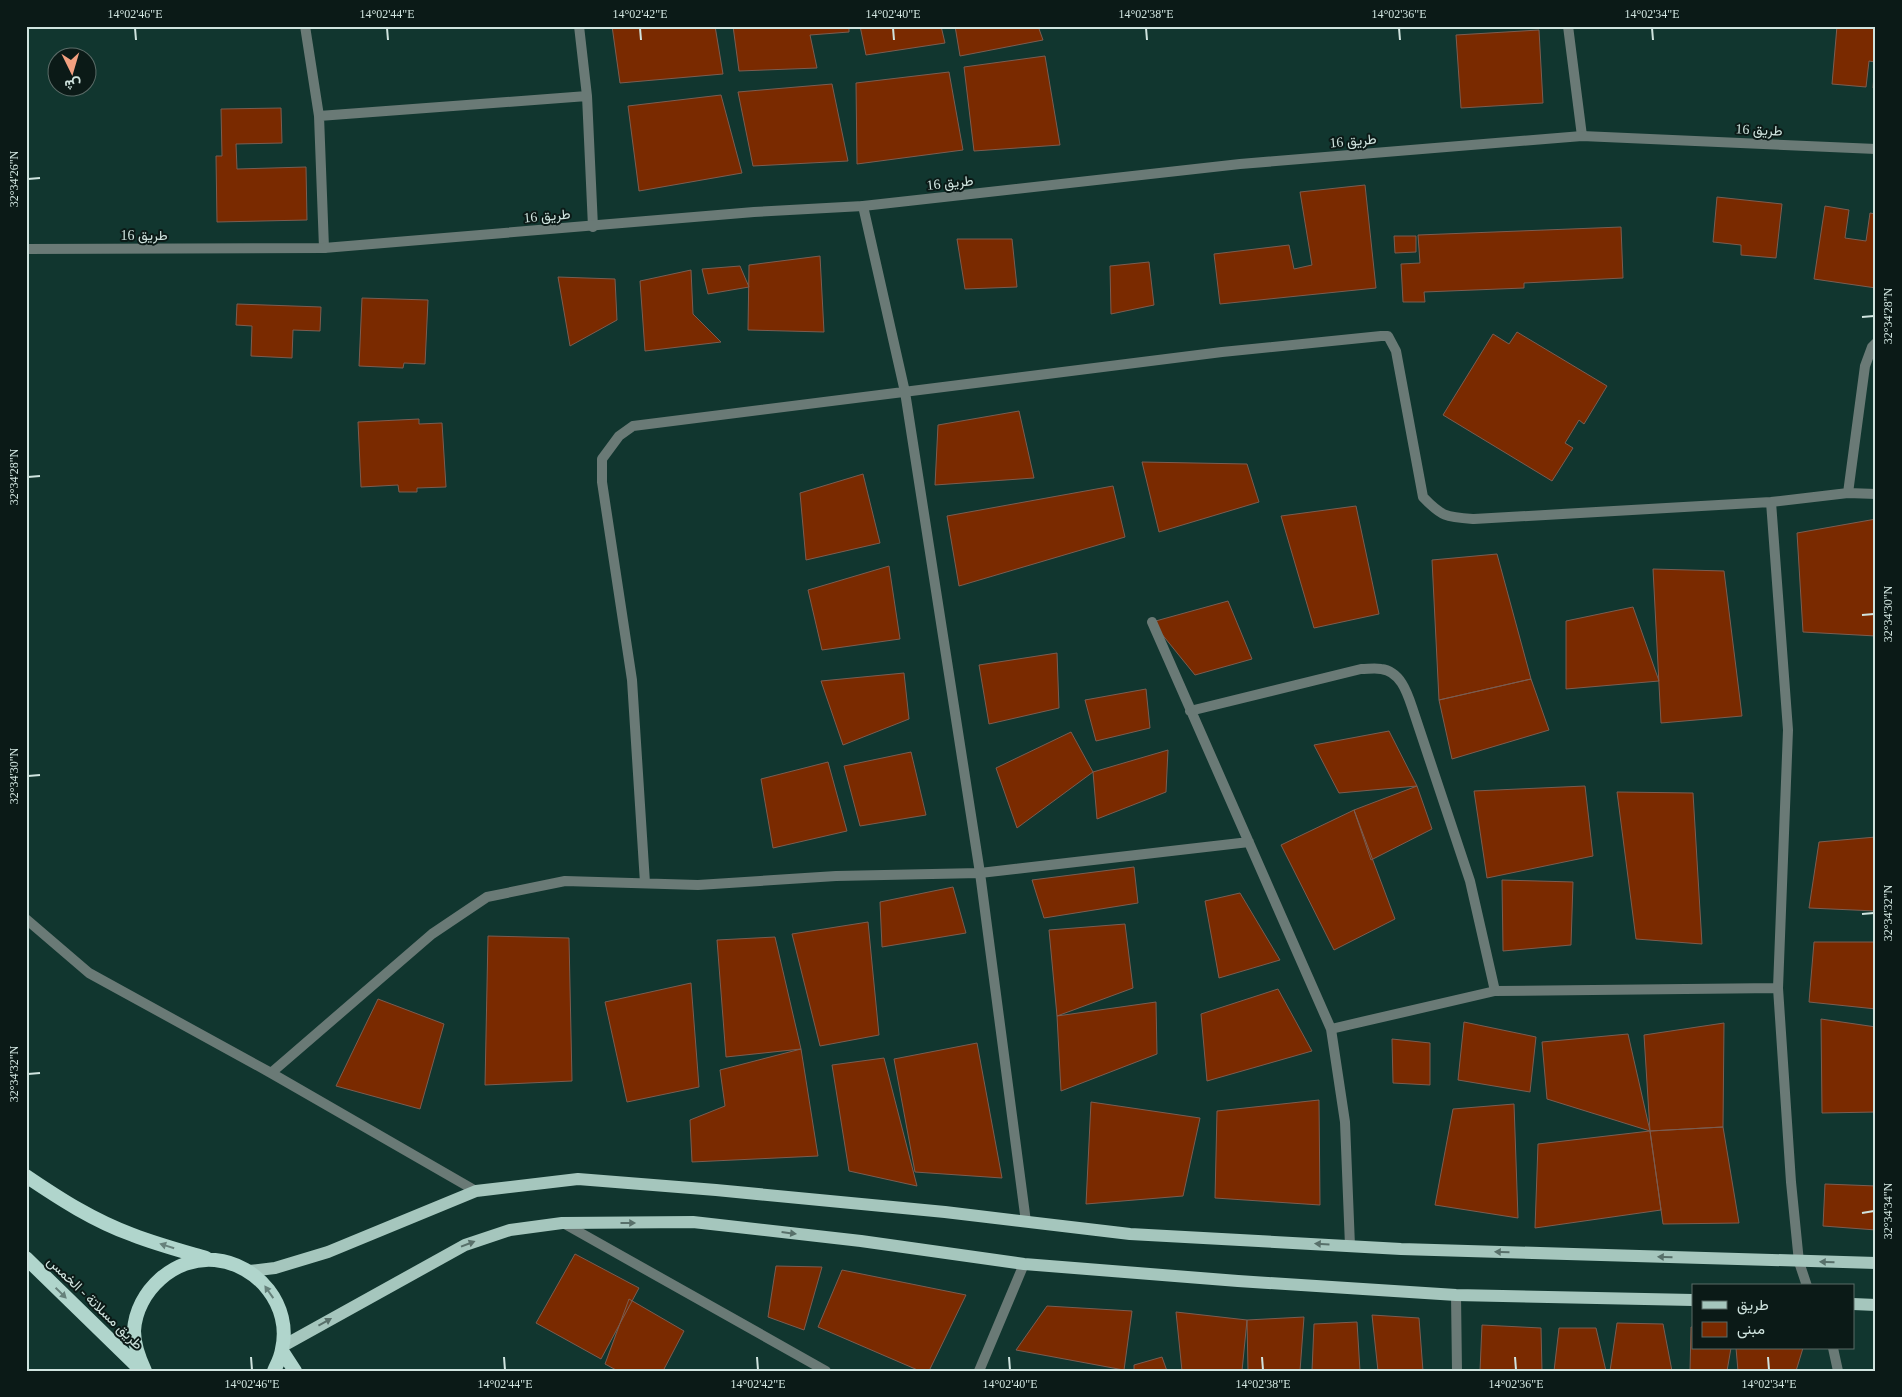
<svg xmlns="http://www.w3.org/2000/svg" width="1902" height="1397" viewBox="0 0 1902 1397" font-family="'Times New Roman',Vazirmatn,serif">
<rect width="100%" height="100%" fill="#11362f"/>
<path fill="#7a2a00" stroke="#7b5d51" d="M 612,26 L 715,26 L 723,74 L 620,83 Z
M 733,26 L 849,26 L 849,32 L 810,35 L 817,68 L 739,71 Z
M 860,26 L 941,26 L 945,43 L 866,55 Z
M 955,26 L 1038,26 L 1043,40 L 960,56 Z
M 1837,26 L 1876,26 L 1876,88 L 1873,88 L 1875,62 L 1869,61 L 1866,87 L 1832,84 Z
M 1539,30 L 1543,103 L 1461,108 L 1456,35 Z
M 1045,56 L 1060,145 L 974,151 L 964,67 Z
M 949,72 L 963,150 L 857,164 L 856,83 Z
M 832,84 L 848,161 L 753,166 L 738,92 Z
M 721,95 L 742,173 L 639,191 L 628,106 Z
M 281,108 L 282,143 L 236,144 L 237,169 L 306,167 L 307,220 L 217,222 L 216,156 L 222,156 L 221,109 Z
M 1365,185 L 1376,288 L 1220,304 L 1214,254 L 1289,245 L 1294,269 L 1312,265 L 1300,192 Z
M 1717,197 L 1782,204 L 1776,258 L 1741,255 L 1741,245 L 1713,242 Z
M 1825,206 L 1849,210 L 1845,238 L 1866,241 L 1870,213 L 1876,214 L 1876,288 L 1814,279 Z
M 1621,227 L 1623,278 L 1524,283 L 1524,288 L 1424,292 L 1425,302 L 1403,302 L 1401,264 L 1420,263 L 1418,235 Z
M 1394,236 L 1416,236 L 1416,252 L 1395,253 Z
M 957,239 L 1012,239 L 1017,287 L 965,289 Z
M 820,256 L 824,332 L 748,330 L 749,265 Z
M 1149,262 L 1154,305 L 1111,314 L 1110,266 Z
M 740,266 L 749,287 L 708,294 L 702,269 Z
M 691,270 L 693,314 L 721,342 L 645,351 L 640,281 Z
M 558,277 L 615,279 L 617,320 L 570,346 Z
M 362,298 L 428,300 L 425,364 L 404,363 L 403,368 L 359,366 Z
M 237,304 L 321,307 L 320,331 L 293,330 L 292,358 L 251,356 L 252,326 L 236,325 Z
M 1517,332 L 1607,386 L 1584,424 L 1579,420 L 1565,443 L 1573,448 L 1552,481 L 1443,415 L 1493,334 L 1509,344 Z
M 1019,411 L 1034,478 L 935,485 L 938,425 Z
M 419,419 L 419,424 L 442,423 L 446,487 L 417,488 L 417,492 L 399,492 L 398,485 L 361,487 L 358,422 Z
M 1142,462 L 1247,464 L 1259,502 L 1159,532 Z
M 863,474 L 880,543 L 806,560 L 800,493 Z
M 1113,486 L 1125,537 L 959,586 L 947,516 Z
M 1356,506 L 1379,614 L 1314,628 L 1281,516 Z
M 1876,519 L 1876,636 L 1803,632 L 1797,533 Z
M 1497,554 L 1531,679 L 1439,700 L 1432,560 Z
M 889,566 L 900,639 L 822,650 L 808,590 Z
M 1653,569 L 1724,571 L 1742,716 L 1661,723 Z
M 1228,601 L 1252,659 L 1195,675 L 1152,622 Z
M 1633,607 L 1659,681 L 1566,689 L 1566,621 Z
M 1057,653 L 1059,708 L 989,724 L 979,665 Z
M 904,673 L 909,719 L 843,745 L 821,681 Z
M 1531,679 L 1549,730 L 1452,759 L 1439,700 Z
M 1146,689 L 1150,728 L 1096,741 L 1085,700 Z
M 1389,731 L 1417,786 L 1339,793 L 1314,745 Z
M 1071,732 L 1093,772 L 1017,828 L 996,768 Z
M 1168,750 L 1166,792 L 1097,819 L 1093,772 Z
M 911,752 L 926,815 L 860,826 L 844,766 Z
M 828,762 L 847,831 L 773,848 L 761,779 Z
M 1417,786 L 1432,829 L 1371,860 L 1354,810 Z
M 1585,786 L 1593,856 L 1487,878 L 1474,791 Z
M 1617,792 L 1693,793 L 1702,944 L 1636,939 Z
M 1354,810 L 1395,919 L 1334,950 L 1281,845 Z
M 1876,837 L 1876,911 L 1809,908 L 1819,842 Z
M 1134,867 L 1138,903 L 1044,918 L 1032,880 Z
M 1502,880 L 1573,882 L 1571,945 L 1503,951 Z
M 953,887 L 966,933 L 882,947 L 880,902 Z
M 1240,893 L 1280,960 L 1219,978 L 1205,901 Z
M 868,922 L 879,1035 L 820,1046 L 792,934 Z
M 1125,924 L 1133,988 L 1057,1016 L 1049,930 Z
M 488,936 L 569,938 L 572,1081 L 485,1085 Z
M 775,937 L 801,1049 L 726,1057 L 717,940 Z
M 1814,942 L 1876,942 L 1876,1009 L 1809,1002 Z
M 691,983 L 699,1087 L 627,1102 L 605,1002 Z
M 1278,989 L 1312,1051 L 1207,1081 L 1201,1014 Z
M 378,999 L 444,1024 L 420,1109 L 336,1086 Z
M 1156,1002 L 1157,1054 L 1061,1091 L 1057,1016 Z
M 1821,1019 L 1876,1027 L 1876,1112 L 1822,1113 Z
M 1464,1022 L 1536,1037 L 1530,1092 L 1458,1080 Z
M 1724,1023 L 1723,1127 L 1650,1131 L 1644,1035 Z
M 1628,1034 L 1650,1131 L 1547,1099 L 1542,1042 Z
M 1392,1039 L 1430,1043 L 1430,1085 L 1393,1083 Z
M 977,1043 L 1002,1178 L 915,1172 L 894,1059 Z
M 801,1049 L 818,1156 L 692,1162 L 690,1120 L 725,1106 L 720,1070 Z
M 884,1058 L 917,1186 L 849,1171 L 832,1065 Z
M 1319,1100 L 1320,1205 L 1215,1198 L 1217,1111 Z
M 1091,1102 L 1200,1118 L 1183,1196 L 1086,1204 Z
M 1514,1104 L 1518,1218 L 1435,1205 L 1453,1109 Z
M 1723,1127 L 1739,1223 L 1663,1224 L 1650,1131 Z
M 1650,1131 L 1661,1210 L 1535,1228 L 1538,1144 Z
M 1825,1184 L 1876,1186 L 1876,1230 L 1823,1226 Z
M 575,1254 L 639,1288 L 601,1359 L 536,1323 Z
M 776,1266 L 822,1267 L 804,1330 L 768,1317 Z
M 842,1270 L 966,1295 L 929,1371 L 920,1371 L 818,1327 Z
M 629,1299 L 684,1331 L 663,1371 L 618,1371 L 605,1364 Z
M 1047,1306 L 1132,1311 L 1124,1370 L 1016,1350 Z
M 1176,1312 L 1247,1320 L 1242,1371 L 1182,1371 Z
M 1372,1315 L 1419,1318 L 1423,1371 L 1378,1371 Z
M 1304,1317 L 1300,1371 L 1248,1371 L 1247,1320 Z
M 1357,1322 L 1360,1371 L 1312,1371 L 1314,1324 Z
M 1617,1323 L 1663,1324 L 1672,1371 L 1610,1371 Z
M 1482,1325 L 1541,1328 L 1542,1371 L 1480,1371 Z
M 1691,1327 L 1693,1327 L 1693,1348 L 1731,1348 L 1727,1371 L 1690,1371 Z
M 1559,1328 L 1596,1328 L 1606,1371 L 1554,1371 Z
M 1736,1348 L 1803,1348 L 1796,1371 L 1738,1371 Z
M 1162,1357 L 1167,1371 L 1134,1371 L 1134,1365 Z"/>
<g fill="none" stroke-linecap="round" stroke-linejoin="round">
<path stroke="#6a7a76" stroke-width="10" d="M 305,26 L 319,116 L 324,248
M 579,26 L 587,96 L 593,227
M 1568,26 L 1582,136
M 319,116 L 587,96
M 863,206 L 905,392 L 980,873 L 1026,1222
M 1848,493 L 1865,366 L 1872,347 L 1876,343
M 1771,502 L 1788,730 L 1778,988 L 1791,1182 L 1799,1262 L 1807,1286
M 1152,622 L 1331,1029 L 1345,1122 L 1350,1246
M 1190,711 L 1361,669 C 1368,669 1375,668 1381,669 C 1400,671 1407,692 1412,707 L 1470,881 L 1495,991
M 645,883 L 632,680 L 602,482 L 602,459 L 619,436 L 633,426 L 1222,352 L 1381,336 L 1388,336 L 1396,351 L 1423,497 C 1442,517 1446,517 1474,519 L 1771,502 L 1848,493 L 1876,494
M 26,919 L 89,973 L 271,1073 L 476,1191
M 1331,1029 L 1495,991 L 1778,988
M 271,1073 L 432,934 L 487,897 L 565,881 L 698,885 L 836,876 L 980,873 L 1249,842
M 563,1223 L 826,1371
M 1456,1295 L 1457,1371
M 1833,1348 L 1838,1371
M 979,1371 L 1024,1264"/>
<path stroke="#6a7a76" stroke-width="10" d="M 26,249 L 324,248 L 754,212 L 863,206 L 1240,164 L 1582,136 L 1876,149"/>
<path stroke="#a5c6bd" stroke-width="12" d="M 249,1271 L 275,1268 L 328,1252 L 476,1191 L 578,1179 L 716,1190 L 945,1212 L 1130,1234 L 1401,1249 L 1876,1263
M 1853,1304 L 1876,1305
M 283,1346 L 465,1245 L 510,1230 L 562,1223 L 693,1222 L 861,1241 L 1024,1264 L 1238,1281 L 1456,1295 L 1693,1300"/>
<path stroke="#b0d5cc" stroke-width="14" d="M 26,1176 C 60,1199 94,1221 133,1235 C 156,1244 182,1251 206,1258
M 26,1258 L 142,1371
M 282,1351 L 295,1371
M 145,1371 C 139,1358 134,1345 134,1331 C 136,1291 175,1256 215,1260 C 258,1264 292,1306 282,1349 C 281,1357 277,1364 274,1371"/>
</g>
<defs><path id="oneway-solid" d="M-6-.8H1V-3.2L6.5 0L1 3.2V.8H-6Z" transform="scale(1.25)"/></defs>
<g fill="#58706a">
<use href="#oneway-solid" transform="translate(628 1223)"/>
<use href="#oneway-solid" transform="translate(789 1233) rotate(7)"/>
<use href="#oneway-solid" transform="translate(468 1244) rotate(-21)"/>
<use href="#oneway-solid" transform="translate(1322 1244) rotate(-177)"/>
<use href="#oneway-solid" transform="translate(1502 1252) rotate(-178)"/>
<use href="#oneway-solid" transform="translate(1665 1257) rotate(-178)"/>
<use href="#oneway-solid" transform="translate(1827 1262) rotate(-179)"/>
<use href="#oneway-solid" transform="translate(325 1322) rotate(-29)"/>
</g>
<g fill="#66817b">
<use href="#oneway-solid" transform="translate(167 1246) rotate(-163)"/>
<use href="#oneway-solid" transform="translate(269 1292) rotate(-125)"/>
<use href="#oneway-solid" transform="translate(61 1293) rotate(44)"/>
</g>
<path fill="none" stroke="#d0e4df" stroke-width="2" d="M 135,28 L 136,40M 387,28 L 388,40M 640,28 L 641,40M 893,28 L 894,40M 1146,28 L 1147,40M 1399,28 L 1400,40M 1652,28 L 1653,40M 28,179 L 40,178M 1862,317 L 1874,316M 28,477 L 40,476M 1862,615 L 1874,614M 28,776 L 40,775M 1862,914 L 1874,913M 28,1074 L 40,1073M 1862,1213 L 1874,1211M 251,1357 L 252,1370M 504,1357 L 505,1370M 757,1357 L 758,1370M 1009,1357 L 1010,1370M 1262,1357 L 1263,1370M 1515,1357 L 1516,1370M 1768,1357 L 1769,1370"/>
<g text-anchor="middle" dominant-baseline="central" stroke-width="4" stroke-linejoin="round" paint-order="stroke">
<g font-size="14" fill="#d0e4df" stroke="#0b1a17">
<text transform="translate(1759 130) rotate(3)">طريق 16</text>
<text transform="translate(1353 141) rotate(-5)">طريق 16</text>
<text transform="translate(950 183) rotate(-6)">طريق 16</text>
<text transform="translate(547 216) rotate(-5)">طريق 16</text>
<text x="144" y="235">طريق 16</text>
<text transform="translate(95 1303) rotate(44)">طريق مسلاتة - الخمس</text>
</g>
</g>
<rect width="1902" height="1397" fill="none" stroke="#0b1a17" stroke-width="55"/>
<rect x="1692" y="1284" width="162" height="65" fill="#0b1a17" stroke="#5a6b67"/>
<rect x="1702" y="1301" width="25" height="8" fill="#a5c6bd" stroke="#5a6b67"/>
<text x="1737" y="1310" font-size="15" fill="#d0e4df">طريق</text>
<rect x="1702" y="1322" width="25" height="15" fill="#7a2a00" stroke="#5a6b67"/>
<text x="1737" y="1334" font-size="15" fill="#d0e4df">مبنى</text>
<g transform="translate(72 72) rotate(175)"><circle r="24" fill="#0b1a17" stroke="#5a6b67"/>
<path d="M0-4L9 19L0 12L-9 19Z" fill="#f2a080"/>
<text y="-8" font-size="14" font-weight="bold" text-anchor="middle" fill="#d0e4df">ش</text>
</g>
<rect x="28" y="28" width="1846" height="1342" fill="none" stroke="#d0e4df" stroke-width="2"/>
<g font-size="12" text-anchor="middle" fill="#d0e4df">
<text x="135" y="18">14°02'46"E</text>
<text x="387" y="18">14°02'44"E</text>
<text x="640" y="18">14°02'42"E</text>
<text x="893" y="18">14°02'40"E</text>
<text x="1146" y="18">14°02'38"E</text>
<text x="1399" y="18">14°02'36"E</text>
<text x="1652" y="18">14°02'34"E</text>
<text transform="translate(14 179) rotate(-90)" y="4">32°34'26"N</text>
<text transform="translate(1888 316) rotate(-90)" y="4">32°34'28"N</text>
<text transform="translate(14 477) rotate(-90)" y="4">32°34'28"N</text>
<text transform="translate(1888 614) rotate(-90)" y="4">32°34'30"N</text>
<text transform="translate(14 776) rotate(-90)" y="4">32°34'30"N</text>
<text transform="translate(1888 913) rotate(-90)" y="4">32°34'32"N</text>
<text transform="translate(14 1074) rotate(-90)" y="4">32°34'32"N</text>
<text transform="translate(1888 1211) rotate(-90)" y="4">32°34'34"N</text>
<text x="252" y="1388">14°02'46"E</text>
<text x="505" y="1388">14°02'44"E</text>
<text x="758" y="1388">14°02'42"E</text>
<text x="1010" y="1388">14°02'40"E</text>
<text x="1263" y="1388">14°02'38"E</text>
<text x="1516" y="1388">14°02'36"E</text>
<text x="1769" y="1388">14°02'34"E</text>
</g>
</svg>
